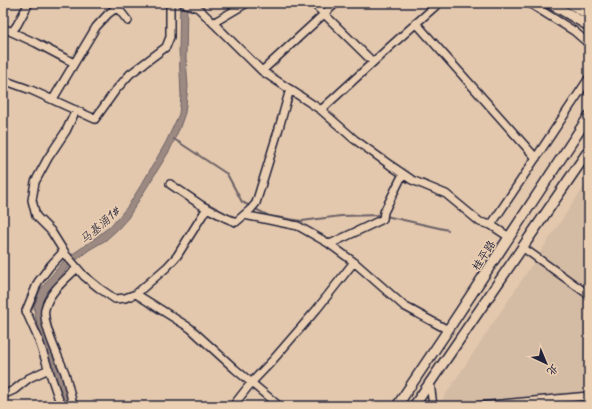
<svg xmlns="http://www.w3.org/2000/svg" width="592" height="409" viewBox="0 0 592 409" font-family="'Playpen Sans','LXGW WenKai TC',sans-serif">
<rect width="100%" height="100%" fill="#e3c8ad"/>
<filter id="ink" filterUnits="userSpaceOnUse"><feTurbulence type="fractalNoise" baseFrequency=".025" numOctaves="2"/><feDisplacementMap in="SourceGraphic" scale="8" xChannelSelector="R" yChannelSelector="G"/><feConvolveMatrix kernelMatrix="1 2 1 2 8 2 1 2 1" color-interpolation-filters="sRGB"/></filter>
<g filter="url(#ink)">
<path fill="#d4bba4" d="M 589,179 L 589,406 L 438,406 Z"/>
<path fill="#9c8a82" stroke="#6b6066" d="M 180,3 L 187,3 L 186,58 L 188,87 L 185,113 L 180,127 L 170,150 L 128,218 L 118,229 L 106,240 L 89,250 L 69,266 L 57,282 L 47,292 L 42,310 L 43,320 L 66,388 L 70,406 L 64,406 L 59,387 L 35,316 L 34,306 L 40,290 L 51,276 L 65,259 L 86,245 L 113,224 L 128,206 L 146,177 L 166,142 L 179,114 L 181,96 L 179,49 Z"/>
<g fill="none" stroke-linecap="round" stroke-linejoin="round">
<path stroke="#6b6066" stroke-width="2" d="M 174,139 L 227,174 L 242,202 L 269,216 L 302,221 L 341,216 L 381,215 L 448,230"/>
<g stroke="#22223b" stroke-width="10">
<path id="minor" d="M 112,3 L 117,7 L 128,21
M 183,3 L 198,8 L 262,71 L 321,110 L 354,139 L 390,165 L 412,180 L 446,194 L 480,222 L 491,225 L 509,237
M 313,3 L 373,62
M 529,3 L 574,31 L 589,44
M 213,23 L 247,3
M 416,23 L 536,158
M 3,28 L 36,43 L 74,63
M 12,32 L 17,25 L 29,3
M 262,71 L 336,3
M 3,80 L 31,90 L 95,119 L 115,91 L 130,74 L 166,47 L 170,37 L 170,7 L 171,3
M 53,99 L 96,27 L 108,14 L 119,6 L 121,3
M 76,110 L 66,131 L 48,158 L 35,182 L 32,200 L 36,216 L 51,231 L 66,255 L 73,263 L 84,276 L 99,288 L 115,299 L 125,298 L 136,294 L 167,267 L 177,256 L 207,208
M 321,110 L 394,43 L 439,3
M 170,184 L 201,205 L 226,218 L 236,222 L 251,209 L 256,203 L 279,128 L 290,89
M 244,215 L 298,226 L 328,243 L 354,262 L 404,306 L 448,330
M 491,225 L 589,78
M 330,244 L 383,219 L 384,212 L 403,174
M 522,247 L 589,295
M 136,294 L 190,328 L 235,369 L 279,406
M 430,383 L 433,406
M 3,392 L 5,394 L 14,390 L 29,378 L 49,369
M 61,406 L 38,338 L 26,311 L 38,282 L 50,266 L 64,251
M 73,406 C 71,395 68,384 65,373 C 59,358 42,324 45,309 C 49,292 65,280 77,268
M 233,406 L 251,383 L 272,361 L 317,309 L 354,262
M 478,406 L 589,396"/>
</g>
<g stroke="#22223b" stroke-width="12">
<path id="major" d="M 550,3 L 589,26
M 569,3 L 589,15
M 397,406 L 442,339 L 589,116
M 414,406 L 589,150"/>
</g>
<use href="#minor" stroke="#ebcfb2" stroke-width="7"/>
<use href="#major" stroke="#ebcfb2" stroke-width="9"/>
</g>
</g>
<g text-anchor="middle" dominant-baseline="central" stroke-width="3" stroke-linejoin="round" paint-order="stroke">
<g font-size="11" fill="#22223b" stroke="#ebcfb2">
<text transform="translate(483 255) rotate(-57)">桂平路</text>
</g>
<g font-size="12" font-style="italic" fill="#474150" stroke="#ebcfb2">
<text transform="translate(99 225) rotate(-41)">马基涌1#</text>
</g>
</g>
<rect width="592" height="409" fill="none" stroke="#ebcfb2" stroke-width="16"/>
<rect x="8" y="8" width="576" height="393" fill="none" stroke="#22223b" stroke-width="1.5" filter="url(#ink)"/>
<g transform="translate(546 363) rotate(136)" stroke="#ebcfb2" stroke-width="3" paint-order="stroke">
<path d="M0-3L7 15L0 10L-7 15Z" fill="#22223b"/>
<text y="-6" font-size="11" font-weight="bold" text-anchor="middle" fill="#22223b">北</text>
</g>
</svg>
